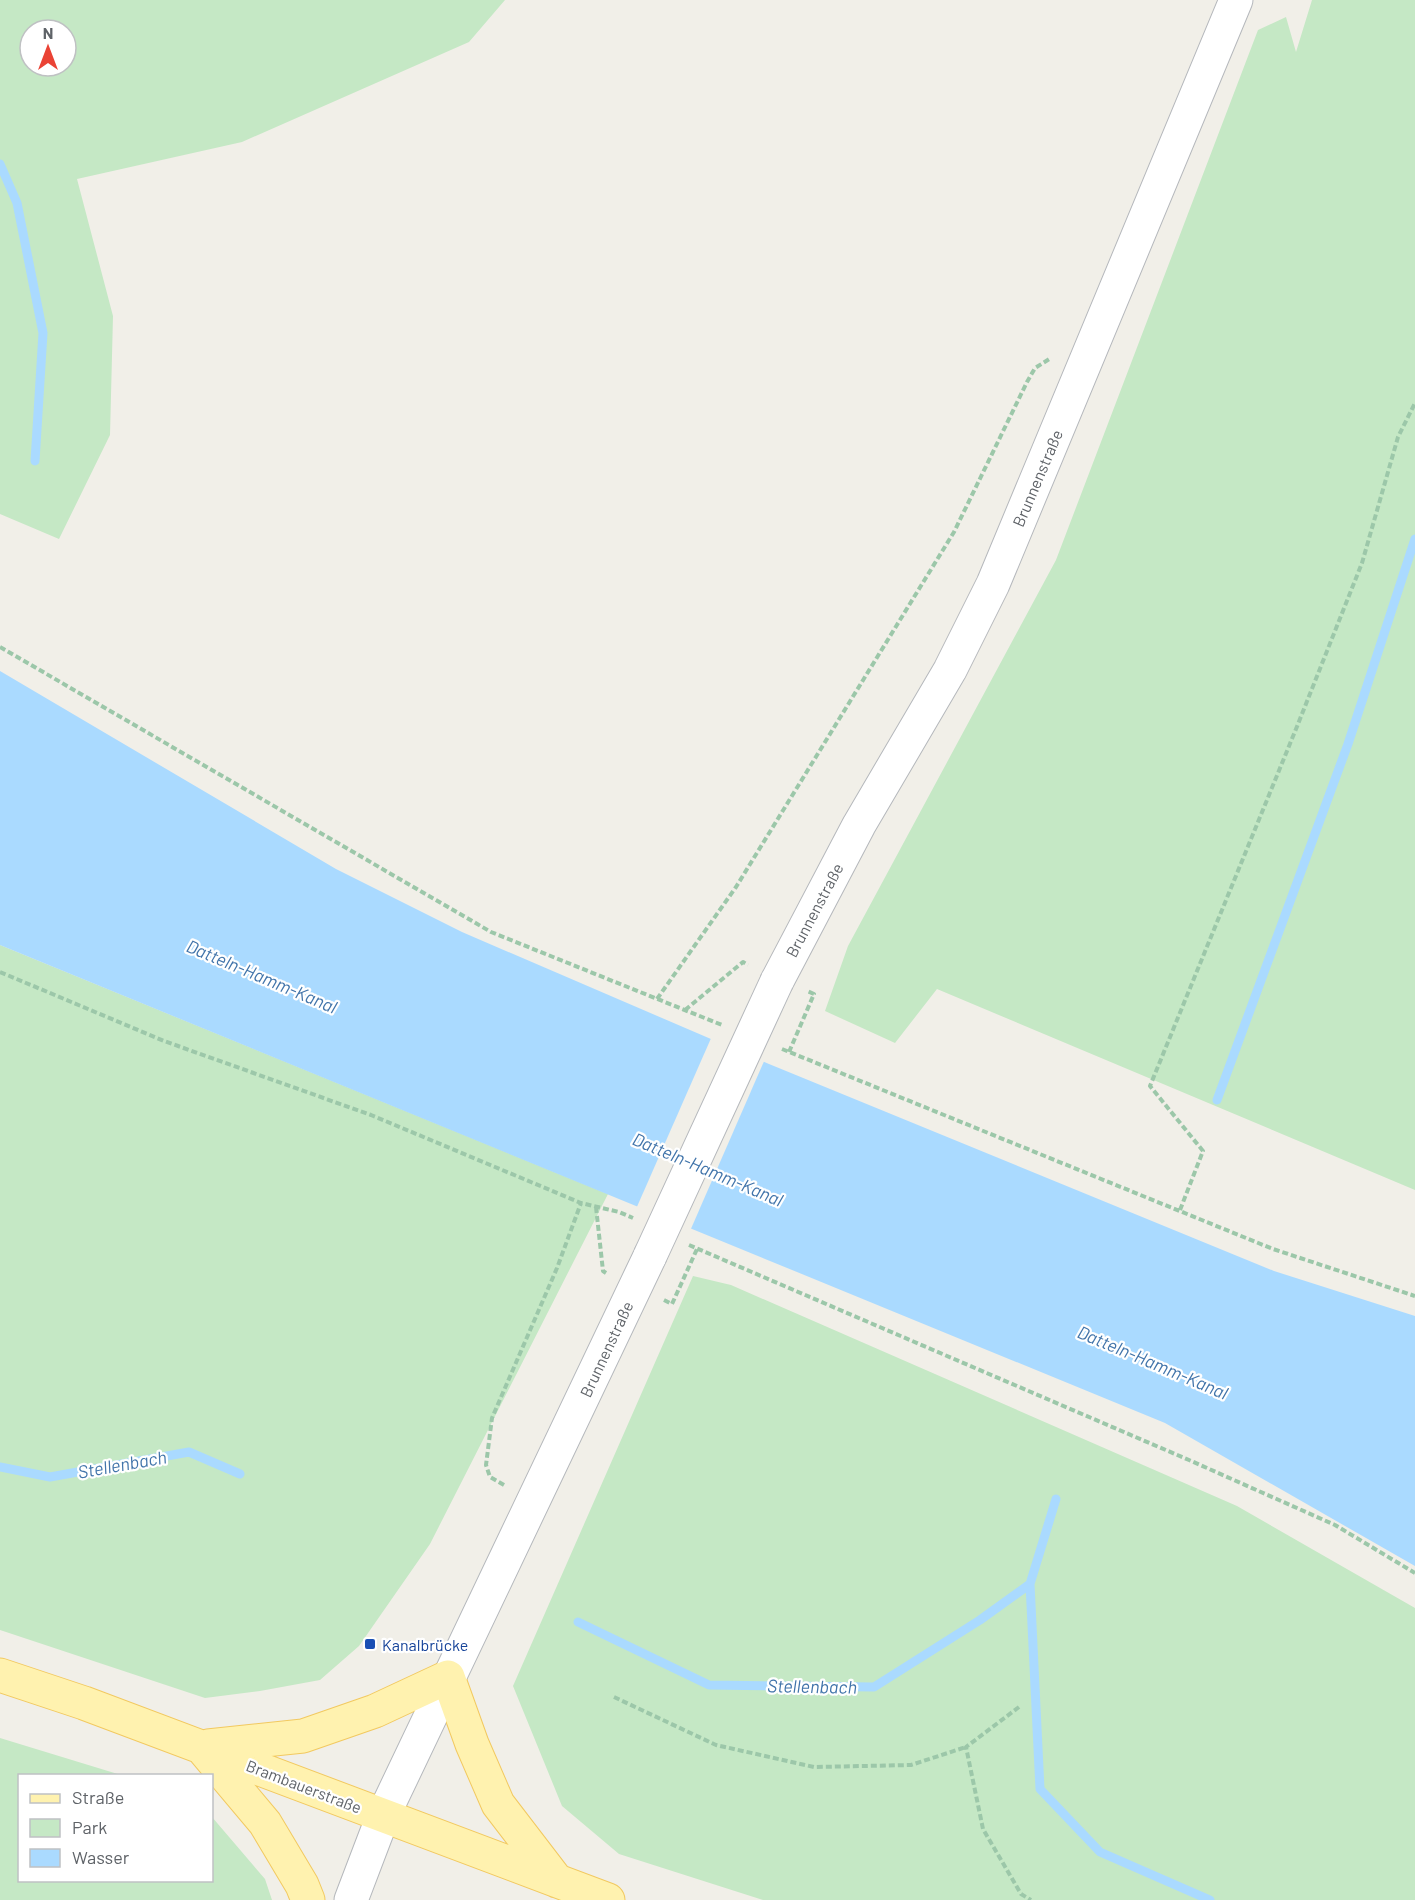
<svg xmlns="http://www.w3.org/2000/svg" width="1415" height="1900" viewBox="0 0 1415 1900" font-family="Barlow,sans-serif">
<rect width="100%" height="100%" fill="#f1efe8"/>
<path fill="#c5e8c5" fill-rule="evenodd" d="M 0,0 L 505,0 L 469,42 L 242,142 L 77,179 L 113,316 L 110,435 L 59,539 L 0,514 ZM 30,30 L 66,30 L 66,66 L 30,66 Z
M 1312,0 L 1415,0 L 1415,1190 L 937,989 L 895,1043 L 825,1011 L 848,946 L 1056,560 L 1258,30 L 1286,17 L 1296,52 Z
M 0,945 L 608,1194 L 430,1544 L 359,1646 L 320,1680 L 260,1691 L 205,1698 L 0,1630 Z
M 693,1276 L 731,1285 L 1237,1506 L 1415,1608 L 1415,1900 L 763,1900 L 619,1854 L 562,1806 L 513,1686 Z
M 0,1738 L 121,1775 L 20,1776 L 20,1880 L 212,1880 L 212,1817 L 265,1879 L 272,1900 L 0,1900 Z"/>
<path fill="#aadaff" d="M 0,671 L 336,869 L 462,932 L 769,1064 L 1274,1271 L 1415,1316 L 1415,1566 L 1165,1423 L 0,945 Z"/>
<path fill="#f1efe8" d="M 712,1036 L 765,1059 L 690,1231 L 636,1209 Z"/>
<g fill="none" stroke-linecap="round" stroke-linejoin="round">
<path stroke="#aadaff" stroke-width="9" d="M 0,164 L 17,203 L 43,333 L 35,461
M 1217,1100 L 1348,744 L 1415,539
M 0,1467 L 50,1477 L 189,1452 L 240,1474
M 1056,1499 L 1030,1584 L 1040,1789 L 1100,1852 L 1210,1900
M 578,1622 L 709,1685 L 874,1687 L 980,1620 L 1030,1584"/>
<g stroke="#b5b8bc" stroke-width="35">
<path id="minor" d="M 777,981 L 859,825 L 950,670 L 993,584 L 1236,0
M 351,1900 L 383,1816 L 650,1256"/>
</g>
<g stroke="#f2c960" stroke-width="35">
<path id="major" d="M 0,1675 L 84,1703 L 608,1900
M 208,1746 L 303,1736 L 375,1711 L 448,1677 L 472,1744 L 498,1804 L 557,1881
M 202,1748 L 265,1823 L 302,1885 L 308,1900"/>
</g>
<path stroke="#9cc7a9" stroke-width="4" stroke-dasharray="6 3" stroke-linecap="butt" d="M 0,647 L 491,932 L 722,1025
M 0,972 L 164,1041 L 371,1115 L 581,1203 L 619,1212 L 633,1218
M 657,999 L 736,887 L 954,532 L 1027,382 L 1035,368 L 1051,358
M 685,1010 L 743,962 L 748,965
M 782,1049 L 1273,1249 L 1415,1296
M 789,1052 L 814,994 L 807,991
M 596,1207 L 603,1271 L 606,1273
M 1180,1210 L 1203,1151 L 1150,1086 L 1296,729 L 1362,563 L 1398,437 L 1415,403
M 689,1245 L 1189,1460 L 1335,1525 L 1415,1573
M 664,1300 L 672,1304 L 697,1249
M 504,1485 L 490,1477 L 486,1465 L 492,1418 L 557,1268 L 581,1203
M 614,1697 L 716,1745 L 814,1767 L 911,1765 L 966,1747
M 1019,1707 L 966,1747 L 983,1829 L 1021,1894 L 1031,1900"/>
<use href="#minor" stroke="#fff" stroke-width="33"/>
<use href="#major" stroke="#fff2af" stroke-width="33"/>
<g stroke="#b5b8bc" stroke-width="35" stroke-linecap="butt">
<path id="minor-bridge" d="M 650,1256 L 777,981"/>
</g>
<use href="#minor-bridge" stroke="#fff" stroke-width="33"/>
</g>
<rect fill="#1a4fb4" stroke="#fff" stroke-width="2" x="364" y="1638" width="12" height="12" rx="3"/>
<g text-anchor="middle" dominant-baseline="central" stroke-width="4.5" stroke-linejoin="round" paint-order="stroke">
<g font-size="16" fill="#5f6368" stroke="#fff">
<text transform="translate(1037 478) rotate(-67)">Brunnenstraße</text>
<text transform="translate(814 910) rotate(-62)">Brunnenstraße</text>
<text transform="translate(606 1349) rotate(-65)">Brunnenstraße</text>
<text transform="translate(304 1786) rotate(21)">Brambauerstraße</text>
</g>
<g font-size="16" fill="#164399" stroke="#fff" text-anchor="start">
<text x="382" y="1644">Kanalbrücke</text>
</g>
<g font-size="18" font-style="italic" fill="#4174aa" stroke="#fff">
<text transform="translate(262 976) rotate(23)">Datteln-Hamm-Kanal</text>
<text transform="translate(708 1169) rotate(23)">Datteln-Hamm-Kanal</text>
<text transform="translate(1153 1362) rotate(23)">Datteln-Hamm-Kanal</text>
<text transform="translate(122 1464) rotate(-10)">Stellenbach</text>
<text transform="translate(812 1686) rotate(1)">Stellenbach</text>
</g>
</g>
<rect x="18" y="1774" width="195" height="108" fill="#ffffff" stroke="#bfc1c3" stroke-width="1.5"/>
<rect x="30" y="1794" width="30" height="9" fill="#fff2af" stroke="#bfc1c3" stroke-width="1.5"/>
<text x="72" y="1804" font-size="18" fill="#5f6368">Straße</text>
<rect x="30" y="1819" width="30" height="18" fill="#c5e8c5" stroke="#bfc1c3" stroke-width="1.5"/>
<text x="72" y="1834" font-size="18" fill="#5f6368">Park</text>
<rect x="30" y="1849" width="30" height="18" fill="#aadaff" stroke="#bfc1c3" stroke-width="1.5"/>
<text x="72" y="1864" font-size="18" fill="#5f6368">Wasser</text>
<g transform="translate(48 48)"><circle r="28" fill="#ffffff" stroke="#bfc1c3" stroke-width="1.5"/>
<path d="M0-4.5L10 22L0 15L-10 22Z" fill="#ea4335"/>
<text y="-9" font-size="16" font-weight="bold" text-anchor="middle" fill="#5f6368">N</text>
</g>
</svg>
